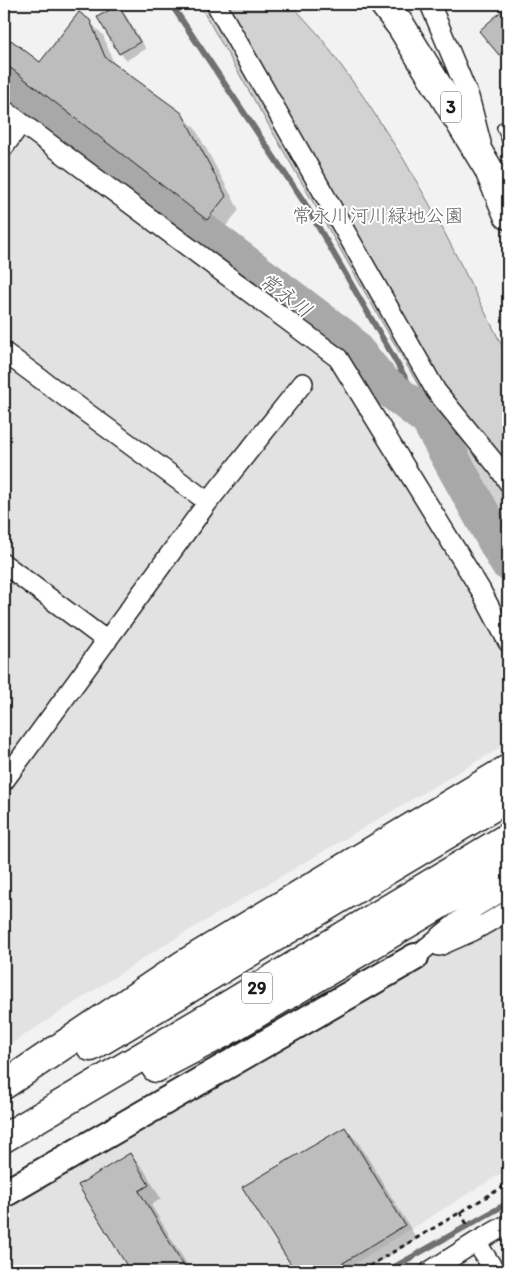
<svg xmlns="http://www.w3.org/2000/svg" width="512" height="1275" viewBox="0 0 512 1275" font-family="Itim,'Klee One',sans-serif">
<rect width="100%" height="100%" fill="#f2f2f2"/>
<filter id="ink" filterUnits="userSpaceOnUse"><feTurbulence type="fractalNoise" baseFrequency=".02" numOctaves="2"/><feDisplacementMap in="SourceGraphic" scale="10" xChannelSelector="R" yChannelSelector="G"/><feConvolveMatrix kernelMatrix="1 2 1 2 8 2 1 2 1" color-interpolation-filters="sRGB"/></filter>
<g filter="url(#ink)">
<path fill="#e2e2e2" d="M 4,115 L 329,361 L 508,643 L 508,743 L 166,944 L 4,1048 Z
M 508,911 L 508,1169 L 343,1271 L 4,1271 L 4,1194 Z"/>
<path fill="#d2d2d2" stroke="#777" d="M 199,4 L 291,4 L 319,35 L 363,96 L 403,158 L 434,212 L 508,357 L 508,541 Z"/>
<path fill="#0003" d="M 118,6 L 125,14 L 146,49 L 127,60 L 120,53 Z
M 508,6 L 508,60 L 507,61 L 480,31 Z
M 89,21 L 103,35 L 115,67 L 181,114 L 195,128 L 239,210 L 221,232 L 12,71 L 4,62 L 4,52 L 12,42 L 40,64 Z
M 345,1128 L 358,1142 L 417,1239 L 365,1271 L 297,1271 L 244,1187 Z
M 130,1155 L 143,1168 L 161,1199 L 151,1205 L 191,1271 L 132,1271 L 80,1185 Z"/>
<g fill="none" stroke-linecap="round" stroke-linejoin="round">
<path stroke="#707070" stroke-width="6" d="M 171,4 L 304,202 L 429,419
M 387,1271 L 508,1203"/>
<path stroke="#a8a8a8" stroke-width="38" d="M 4,83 L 68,130 L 346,340 L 381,382 L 429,419 L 508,562"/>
</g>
<path fill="#bdbdbd" stroke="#1c1c1c" d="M 118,5 L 140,42 L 119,54 L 97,17 Z
M 508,5 L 508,47 L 499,55 L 479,31 Z
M 79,12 L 90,20 L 105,57 L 182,113 L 226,196 L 207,220 L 4,63 L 4,50 L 11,40 L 40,62 Z
M 345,1127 L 405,1225 L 330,1271 L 295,1271 L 242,1187 Z
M 130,1153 L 149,1185 L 139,1191 L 187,1271 L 130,1271 L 78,1185 Z"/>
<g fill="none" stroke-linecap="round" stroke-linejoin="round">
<g stroke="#1c1c1c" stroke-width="12">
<path id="lane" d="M 508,123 L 502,128 L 508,142"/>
</g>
<g stroke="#1c1c1c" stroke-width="22">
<path id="street" d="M 216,4 L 436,391 L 498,467 L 508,482
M 430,4 L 469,97 L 481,143
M 4,110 L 338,358 L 480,589 L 508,642
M 4,147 L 21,123
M 4,352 L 208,502
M 4,564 L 107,641
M 4,781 L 208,502 L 303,383
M 439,946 L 473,931 L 508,911
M 415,957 L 477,906 L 508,888
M 430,1271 L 476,1242
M 495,1271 L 476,1242 L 508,1224"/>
</g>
<g stroke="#1c1c1c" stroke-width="30">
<path id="secondary" d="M 4,1194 L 415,957"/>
</g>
<g stroke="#1c1c1c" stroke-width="31">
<path id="primary" d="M 384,4 L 401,26 L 488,168 L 508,215"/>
</g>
<g stroke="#1c1c1c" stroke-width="31">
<path id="highway" d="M 91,1047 L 508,798
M 156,1068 L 225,1032 L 508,864
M 4,1085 L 181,966 L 508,769
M 4,1138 L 212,1015 L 508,837"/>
</g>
<path stroke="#1c1c1c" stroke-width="3" stroke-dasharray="5 4" stroke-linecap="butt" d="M 460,1212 L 468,1226
M 361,1271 L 508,1184"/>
<use href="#lane" stroke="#fff" stroke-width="9"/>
<use href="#street" stroke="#fff" stroke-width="19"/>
<use href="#secondary" stroke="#fff" stroke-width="26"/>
<use href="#primary" stroke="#fff" stroke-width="28"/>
<use href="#highway" stroke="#fff" stroke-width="28"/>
</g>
</g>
<g text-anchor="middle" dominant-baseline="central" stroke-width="4" stroke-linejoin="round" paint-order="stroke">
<g fill="#fff" stroke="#606060" stroke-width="1">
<rect x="441" y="91.5" width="20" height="31" rx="4"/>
<rect x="242" y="972.5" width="30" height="31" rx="4"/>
</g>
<g font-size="18" font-weight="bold" fill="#1c1c1c">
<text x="451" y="107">3</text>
<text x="257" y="988">29</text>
</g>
<g font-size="19" fill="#5c5c5c" stroke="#fff">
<text x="378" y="215">常永川河川緑地公園</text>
</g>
<g font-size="20" font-style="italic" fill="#5b5b5b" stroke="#fff">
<text transform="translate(286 295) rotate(37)">常永川</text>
</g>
</g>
<rect width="512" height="1275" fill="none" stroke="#fff" stroke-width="20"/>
<rect x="10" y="10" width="492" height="1255" fill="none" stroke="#1c1c1c" stroke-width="2" filter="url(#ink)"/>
</svg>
